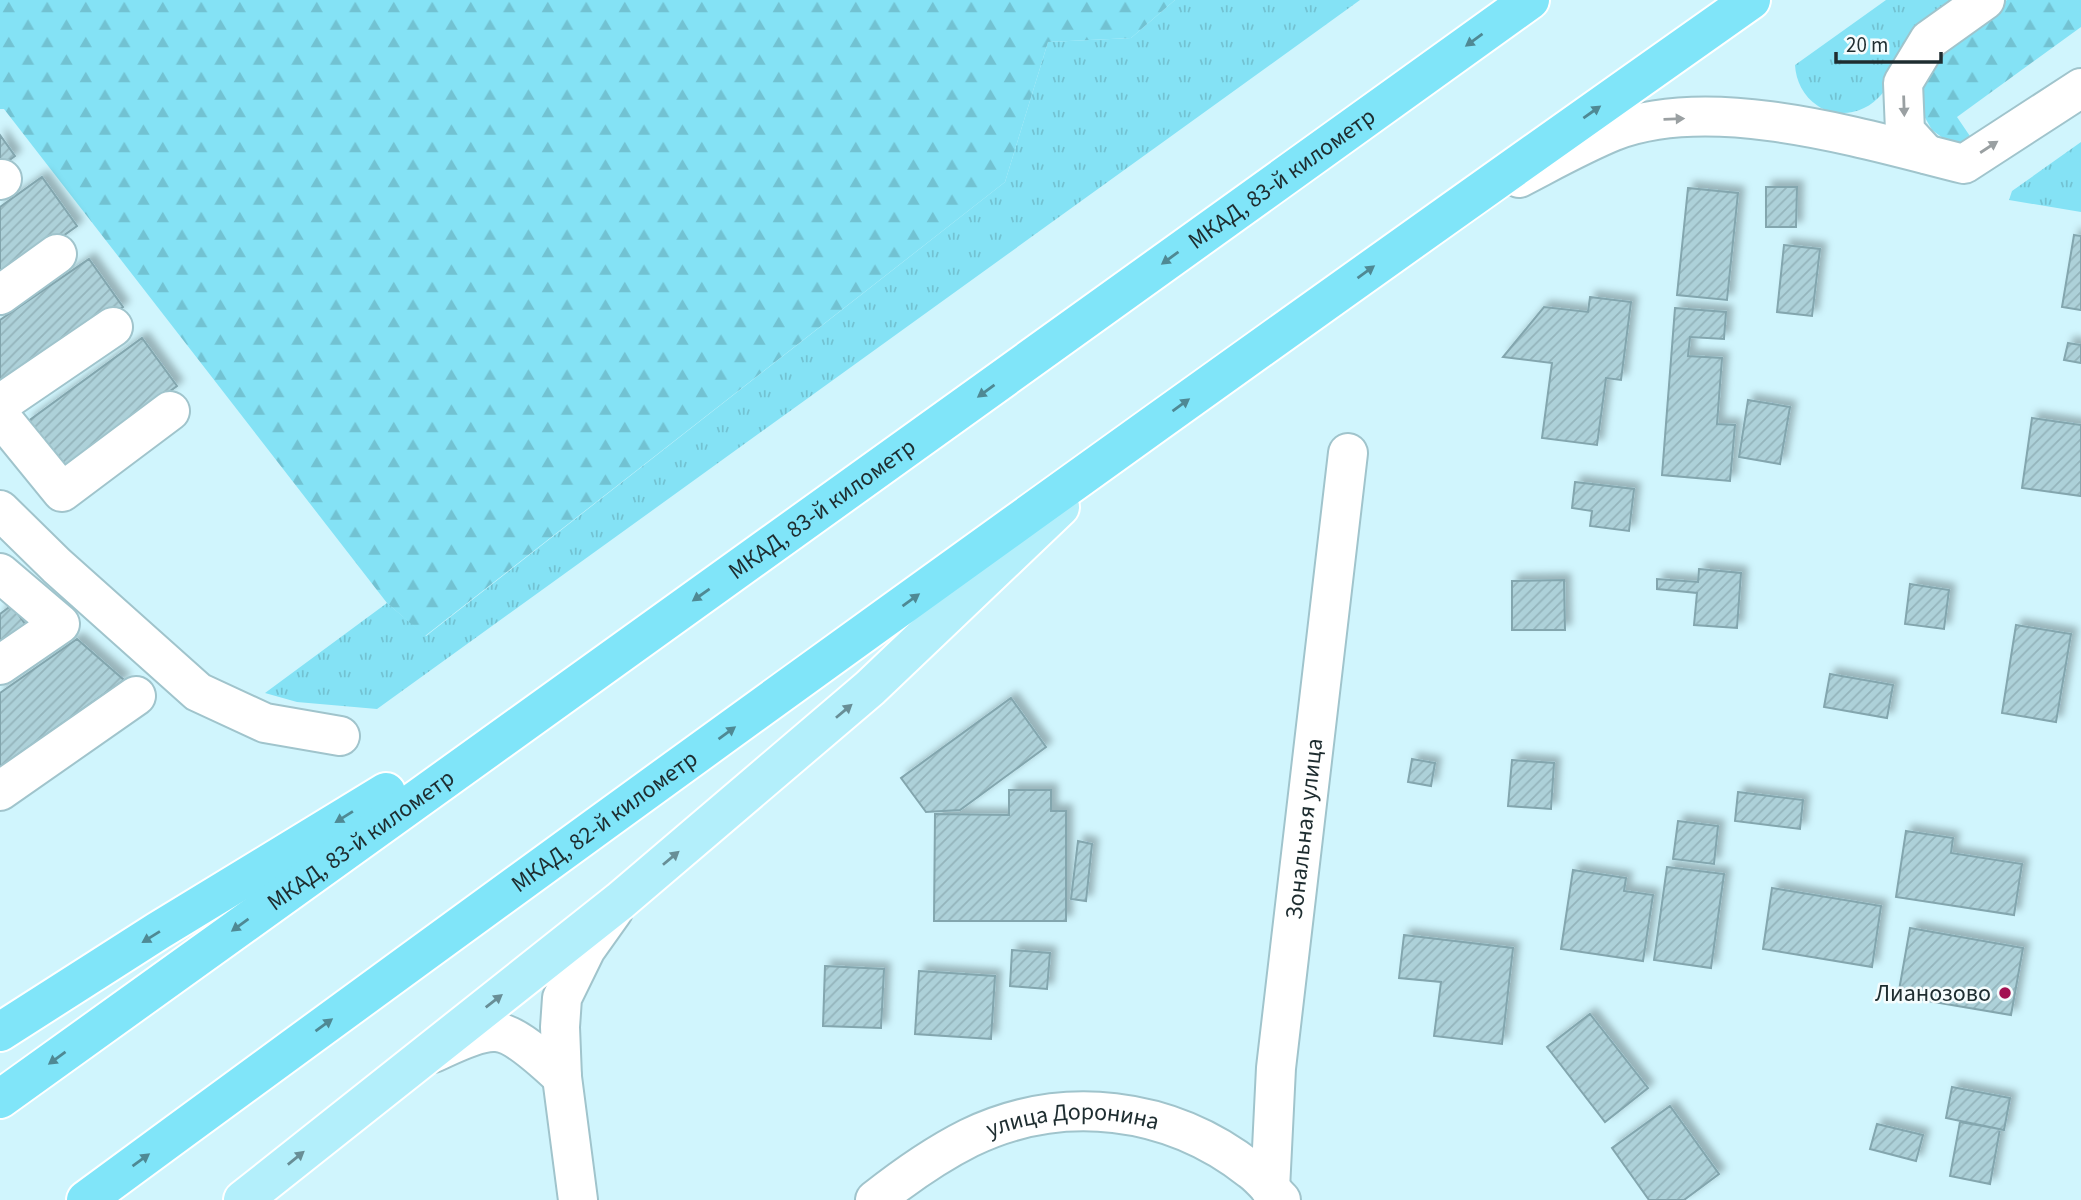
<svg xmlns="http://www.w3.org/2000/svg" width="2081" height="1200" viewBox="0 0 2081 1200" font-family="'Source Sans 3',sans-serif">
<defs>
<pattern id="grass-tufts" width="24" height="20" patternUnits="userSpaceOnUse" patternTransform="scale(1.75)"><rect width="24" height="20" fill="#84e2f5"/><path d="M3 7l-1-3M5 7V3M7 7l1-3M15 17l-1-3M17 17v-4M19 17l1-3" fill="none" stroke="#72c2d2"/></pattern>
<pattern id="forest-firs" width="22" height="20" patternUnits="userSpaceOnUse" patternTransform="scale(1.75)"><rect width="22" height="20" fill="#84e2f5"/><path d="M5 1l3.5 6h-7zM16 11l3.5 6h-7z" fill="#72c2d2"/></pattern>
<pattern id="building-hatch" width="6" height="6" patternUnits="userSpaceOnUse" patternTransform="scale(1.75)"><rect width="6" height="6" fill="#add1d9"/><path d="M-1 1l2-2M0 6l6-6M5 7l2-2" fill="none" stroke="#94b4bb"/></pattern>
<filter id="shadow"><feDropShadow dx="6" dy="-6" stdDeviation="3.5" flood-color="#0004"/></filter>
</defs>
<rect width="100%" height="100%" fill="#d0f5fd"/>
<path fill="url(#grass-tufts)" d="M 1175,0 L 1360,0 L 377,709 L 297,702 L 265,693 L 387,603 L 426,636 L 1005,182 L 1048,42 L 1131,38 Z
M 1886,0 L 1977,0 C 1950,26 1922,53 1895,79 C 1885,89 1878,102 1864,108 C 1850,115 1831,115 1818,106 C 1803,96 1796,81 1795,65 Z
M 2081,142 L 2081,212 L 2009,200 L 2012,191 Z"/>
<path fill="url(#forest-firs)" d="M 0,0 L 1175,0 L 1131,38 L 1048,42 L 1005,182 L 425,636 L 387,603 L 4,109 L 0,109 Z
M 2007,0 L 2081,0 L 2081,27 L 1957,117 L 1976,145 L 1973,148 L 1947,141 L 1932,130 L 1923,114 L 1918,88 L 1931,55 Z"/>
<path fill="url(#building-hatch)" stroke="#83a6ae" stroke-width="2" filter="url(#shadow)" d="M 0,135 L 15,156 L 0,167 Z
M 42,177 L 77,226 L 0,281 L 0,207 Z
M 1766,187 L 1797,187 L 1796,227 L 1766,227 Z
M 1688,188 L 1738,193 L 1727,300 L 1677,295 Z
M 2074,235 L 2081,236 L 2081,310 L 2062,307 Z
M 1784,245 L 1820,249 L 1812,316 L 1777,312 Z
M 89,259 L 123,307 L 0,393 L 0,320 Z
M 1590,297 L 1631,302 L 1621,380 L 1606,378 L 1597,445 L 1542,438 L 1552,363 L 1503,357 L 1544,307 L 1588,312 Z
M 1675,308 L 1726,312 L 1724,339 L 1690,337 L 1688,356 L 1722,358 L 1717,424 L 1735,425 L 1730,481 L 1662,475 Z
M 142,338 L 177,386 L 62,470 L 27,422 Z
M 2068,343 L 2081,345 L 2081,363 L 2064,360 Z
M 1748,400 L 1790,407 L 1780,464 L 1739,457 Z
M 2032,418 L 2081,425 L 2081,496 L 2022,488 Z
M 1575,482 L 1634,489 L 1629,531 L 1590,526 L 1592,511 L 1572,508 Z
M 1699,569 L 1741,573 L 1737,628 L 1694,625 L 1697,593 L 1657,589 L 1657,579 L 1698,582 Z
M 1564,580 L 1565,630 L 1512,630 L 1512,581 Z
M 1910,584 L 1949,590 L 1944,629 L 1905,624 Z
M 12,605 L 29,630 L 0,650 L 0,614 Z
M 2016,625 L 2071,634 L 2056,722 L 2002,713 Z
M 77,639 L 124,680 L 0,767 L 0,693 Z
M 1830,674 L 1893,685 L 1887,718 L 1824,707 Z
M 1011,698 L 1046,747 L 960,810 L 926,812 L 901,778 Z
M 1412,759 L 1435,763 L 1431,786 L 1408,782 Z
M 1512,760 L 1554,763 L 1551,809 L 1508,806 Z
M 1009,790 L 1051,790 L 1051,811 L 1066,811 L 1066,921 L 934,921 L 935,814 L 1009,815 Z
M 1738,792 L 1803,800 L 1800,829 L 1735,821 Z
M 1678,821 L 1718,826 L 1714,864 L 1673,859 Z
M 1906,831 L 1953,838 L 1951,853 L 2022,864 L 2014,915 L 1896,897 Z
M 1078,841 L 1092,844 L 1086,901 L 1071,899 Z
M 1667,867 L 1724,874 L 1711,968 L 1654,960 Z
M 1573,870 L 1626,878 L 1624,891 L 1653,895 L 1643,961 L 1561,949 Z
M 1772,888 L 1881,906 L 1872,967 L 1763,949 Z
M 1910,928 L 2023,948 L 2011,1015 L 1898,996 Z
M 1404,935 L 1513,948 L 1502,1044 L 1434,1036 L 1441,982 L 1399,978 Z
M 1012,950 L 1050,953 L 1047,989 L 1010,986 Z
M 825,966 L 884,969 L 881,1028 L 823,1026 Z
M 919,971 L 995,976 L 991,1039 L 915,1034 Z
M 1590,1014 L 1648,1088 L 1605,1122 L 1547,1047 Z
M 1952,1087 L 2010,1098 L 2004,1130 L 1946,1118 Z
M 1670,1106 L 1719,1174 L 1684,1200 L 1649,1200 L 1612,1148 Z
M 1960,1122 L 2000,1129 L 1990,1184 L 1950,1176 Z
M 1877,1124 L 1923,1135 L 1916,1161 L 1870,1149 Z"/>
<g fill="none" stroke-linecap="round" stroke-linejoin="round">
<g stroke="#a0c4cc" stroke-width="42">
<g id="minor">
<path d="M 1926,154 L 1905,131 L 1903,83 L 1929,40 L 1985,0"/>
<path d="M 1519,178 C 1550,162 1582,144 1614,131 C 1714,93 1864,139 1964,164 L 2081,88"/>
<path d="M 0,180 L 2,179"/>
<path d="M 0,295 L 57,254"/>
<path d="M 0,404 L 113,327"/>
<path d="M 0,416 L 62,492 L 170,411"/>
<path d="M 0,510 L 57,566 L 198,692 L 265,723 L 340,736"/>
<path d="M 0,573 L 60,624 L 0,665"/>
<path d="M 0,791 L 136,696"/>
<path d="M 433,1053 C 449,1046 477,1031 495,1032 C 514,1032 548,1064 562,1077"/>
<path id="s1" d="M 1270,1189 L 1276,1068 L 1348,453"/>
<path d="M 578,1200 L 562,1077 L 560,1027 L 562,998 L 586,949 L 613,911"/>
<path id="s2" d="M 875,1200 C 904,1177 935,1155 969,1138 C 1062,1093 1170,1106 1251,1170 C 1262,1178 1271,1190 1281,1200"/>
</g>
</g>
<g stroke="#fff" stroke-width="42">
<path id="major" d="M 243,1200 L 620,901 L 870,688 L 1060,507"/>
</g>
<g stroke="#fff" stroke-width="42">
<g id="highway">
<path d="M 0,1032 L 158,931 L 386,792"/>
<path id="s3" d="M 0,1099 L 1530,0"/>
<path id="s4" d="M 86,1200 C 637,795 1192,394 1751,0"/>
</g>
</g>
<use href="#minor" stroke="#fff" stroke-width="38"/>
<use href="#major" stroke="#b3effb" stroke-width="38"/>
<use href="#highway" stroke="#80e5f9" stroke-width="38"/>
</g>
<defs><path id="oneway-solid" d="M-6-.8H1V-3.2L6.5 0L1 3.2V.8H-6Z" transform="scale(1.75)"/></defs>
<g fill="#4f8994">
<use href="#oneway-solid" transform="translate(1474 40) rotate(144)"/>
<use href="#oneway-solid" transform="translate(1592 112) rotate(-35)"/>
<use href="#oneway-solid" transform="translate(1170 258) rotate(144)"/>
<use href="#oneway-solid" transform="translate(1366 272) rotate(-36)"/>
<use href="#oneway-solid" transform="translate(986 391) rotate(144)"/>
<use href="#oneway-solid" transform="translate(1181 405) rotate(-36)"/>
<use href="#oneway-solid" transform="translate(701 595) rotate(145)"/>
<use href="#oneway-solid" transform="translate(911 600) rotate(-36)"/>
<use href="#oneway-solid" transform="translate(727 733) rotate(-36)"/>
<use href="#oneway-solid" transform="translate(344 817) rotate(148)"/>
<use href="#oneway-solid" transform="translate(240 925) rotate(144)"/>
<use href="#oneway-solid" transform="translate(151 937) rotate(148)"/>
<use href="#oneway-solid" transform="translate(324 1025) rotate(-36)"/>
<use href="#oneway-solid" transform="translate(57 1058) rotate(144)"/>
<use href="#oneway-solid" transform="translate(141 1160) rotate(-36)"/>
</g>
<g fill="#9aa0a2">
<use href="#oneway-solid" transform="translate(1904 106) rotate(88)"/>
<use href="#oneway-solid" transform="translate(1674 119) rotate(-2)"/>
<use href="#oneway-solid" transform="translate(1989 147) rotate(-33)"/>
</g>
<g fill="#688e96">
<use href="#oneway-solid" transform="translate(844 711) rotate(-40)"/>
<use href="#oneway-solid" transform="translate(671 858) rotate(-40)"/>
<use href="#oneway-solid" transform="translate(494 1001) rotate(-38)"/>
<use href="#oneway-solid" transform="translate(296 1158) rotate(-39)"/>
</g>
<circle fill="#a31152" stroke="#f5fcfd" stroke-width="2.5" cx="2005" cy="993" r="7"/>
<g text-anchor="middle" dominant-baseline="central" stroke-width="5" stroke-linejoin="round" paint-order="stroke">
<g font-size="24" fill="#1e2d30" stroke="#f5fcfd">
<text stroke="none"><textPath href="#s3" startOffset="1578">МКАД, 83-й километр</textPath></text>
<text stroke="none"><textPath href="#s3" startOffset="1012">МКАД, 83-й километр</textPath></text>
<text stroke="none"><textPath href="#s4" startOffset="642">МКАД, 82-й километр</textPath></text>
<text stroke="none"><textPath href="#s1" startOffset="362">Зональная улица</textPath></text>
<text stroke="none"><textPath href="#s3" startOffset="444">МКАД, 83-й километр</textPath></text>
<text stroke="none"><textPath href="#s2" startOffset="220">улица Доронина</textPath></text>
</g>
<g font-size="24" fill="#1e2d30" stroke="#f5fcfd" text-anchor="end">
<text x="1991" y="993">Лианозово</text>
</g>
</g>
<path d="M1836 52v10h105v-10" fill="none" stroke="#1e2d30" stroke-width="3.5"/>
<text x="1846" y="52" font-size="21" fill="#1e2d30" stroke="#f5fcfd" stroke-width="5" paint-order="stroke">20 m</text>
</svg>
